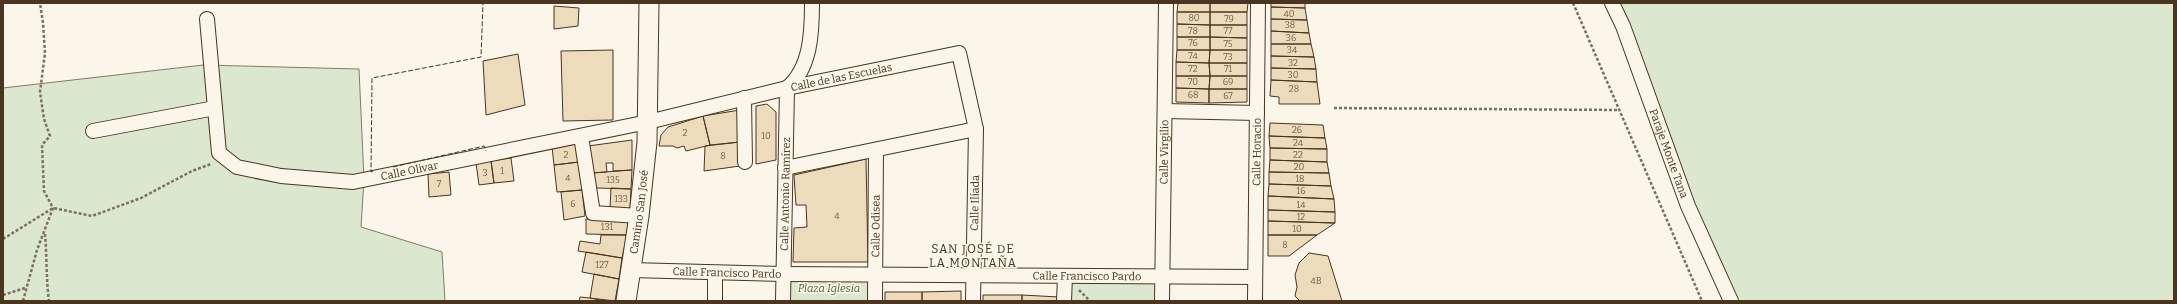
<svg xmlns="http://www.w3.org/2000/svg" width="2177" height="304" viewBox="0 0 2177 304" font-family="Bitter,serif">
<rect width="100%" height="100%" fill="#fbf6e9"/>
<path fill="#dce7d0" stroke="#887966" d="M 1619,3 L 2174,3 L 2174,301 L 1737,301 L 1704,233 Z
M 203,65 L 359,69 L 364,180 L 361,227 L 442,252 L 445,301 L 3,301 L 3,88 Z
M 784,274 L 876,275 L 875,301 L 783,301 Z
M 1065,276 L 1163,276 L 1162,301 L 1064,301 Z"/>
<path fill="#ecdcbc" stroke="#4a3520" d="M 1178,3 L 1210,3 L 1210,12 L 1177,12 Z
M 1210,3 L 1248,3 L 1247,12 L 1210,12 Z
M 1271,3 L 1305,3 L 1305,8 L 1271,7 Z
M 554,6 L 579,8 L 578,26 L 554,29 Z
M 1271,7 L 1305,8 L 1307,20 L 1271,19 Z
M 1177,12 L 1210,12 L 1210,25 L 1177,24 Z
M 1210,12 L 1247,12 L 1247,25 L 1210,25 Z
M 1271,19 L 1307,20 L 1309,33 L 1271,31 Z
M 1177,24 L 1210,25 L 1210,37 L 1177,37 Z
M 1210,25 L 1247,25 L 1247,38 L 1210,37 Z
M 1271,31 L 1309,33 L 1311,44 L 1271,44 Z
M 1177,37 L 1210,37 L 1210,50 L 1177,50 Z
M 1210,37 L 1247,38 L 1247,50 L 1210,50 Z
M 1271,44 L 1311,44 L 1314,57 L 1271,56 Z
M 613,50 L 613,120 L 563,121 L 561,51 Z
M 1177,50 L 1210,50 L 1209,63 L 1176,62 Z
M 1210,50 L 1247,50 L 1247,63 L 1209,63 Z
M 518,54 L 525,105 L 486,115 L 483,61 Z
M 1271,56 L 1314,57 L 1316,69 L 1271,68 Z
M 1176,62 L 1209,63 L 1210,76 L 1176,76 Z
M 1209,63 L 1247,63 L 1247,76 L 1210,76 Z
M 1271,68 L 1316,69 L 1317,82 L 1271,80 Z
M 1176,76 L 1210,76 L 1209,89 L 1176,88 Z
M 1210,76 L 1247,76 L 1247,89 L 1209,89 Z
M 1271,80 L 1317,82 L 1320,104 L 1279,104 L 1279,97 L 1270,96 Z
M 1176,88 L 1209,89 L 1209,103 L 1176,102 Z
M 1209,89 L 1247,89 L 1247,102 L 1209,103 Z
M 767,104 L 776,112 L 776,160 L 756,164 L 756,106 Z
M 740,110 L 740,142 L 710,145 L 703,116 Z
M 703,116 L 710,145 L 686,151 L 684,146 L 677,148 L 673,146 L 659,146 L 661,135 L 668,127 Z
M 1270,123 L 1323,125 L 1325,138 L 1269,136 Z
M 1269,136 L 1325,138 L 1327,149 L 1270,148 Z
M 632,140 L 632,170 L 613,171 L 613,163 L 606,163 L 607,172 L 592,173 L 588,146 Z
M 740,142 L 740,166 L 704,171 L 705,146 Z
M 577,144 L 579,162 L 554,165 L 552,147 Z
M 1270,148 L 1327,149 L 1327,162 L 1270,160 Z
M 511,158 L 514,181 L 494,183 L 491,161 Z
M 866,159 L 868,262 L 793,262 L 794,228 L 807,227 L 806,205 L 796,205 L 794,175 Z
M 1270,160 L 1327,162 L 1329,173 L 1269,172 Z
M 491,161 L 494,183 L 479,185 L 476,163 Z
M 579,162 L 582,190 L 557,192 L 554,165 Z
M 632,170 L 631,189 L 596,188 L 592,173 Z
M 449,172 L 451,195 L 429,197 L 428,174 Z
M 1269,172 L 1329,173 L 1331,186 L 1269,184 Z
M 1269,184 L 1331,186 L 1334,199 L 1268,196 Z
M 611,188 L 631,189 L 630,209 L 610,208 Z
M 582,190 L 585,216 L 564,220 L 561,192 Z
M 1268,196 L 1334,199 L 1335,212 L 1268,210 Z
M 1268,210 L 1335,212 L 1335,223 L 1268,221 Z
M 586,219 L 628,220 L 627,235 L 586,234 Z
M 1268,221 L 1335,223 L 1317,235 L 1268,235 Z
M 601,235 L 627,235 L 622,258 L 578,251 L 580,241 L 600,244 Z
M 1268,235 L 1317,235 L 1289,256 L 1268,256 Z
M 586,252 L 622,258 L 619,279 L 582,272 Z
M 1309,253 L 1328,256 L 1342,301 L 1300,301 L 1295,296 L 1297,287 L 1295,275 L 1299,263 Z
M 594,274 L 619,279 L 615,301 L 590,298 Z
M 961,291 L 961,301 L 922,301 L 922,292 Z
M 885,292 L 922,292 L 922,301 L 885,301 Z
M 983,295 L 1022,295 L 1022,301 L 983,301 Z
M 1022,295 L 1059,297 L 1059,301 L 1022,301 Z
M 580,297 L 590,298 L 605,301 L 579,301 Z"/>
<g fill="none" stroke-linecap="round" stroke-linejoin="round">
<g stroke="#4a3520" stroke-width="16">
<g id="street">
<path id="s1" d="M 1612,3 L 1623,26 L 1688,206 L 1731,301"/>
<path id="s2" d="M 207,19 L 219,153 L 237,167 L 281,176 L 353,182 L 648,122 L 787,88 L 959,53 L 976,129 L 973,301"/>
<path d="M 787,88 C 811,68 812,32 812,3"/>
<path d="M 744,98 L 745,162"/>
<path d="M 1165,111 L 1257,113"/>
<path d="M 93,131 L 215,108"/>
<path d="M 581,136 L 593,213 L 639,216"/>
<path d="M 785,168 L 976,129"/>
<path id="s3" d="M 630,270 L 784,274 L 1255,277"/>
<path d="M 715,273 L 715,301"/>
<path id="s4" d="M 783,301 L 787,88"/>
<path id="s5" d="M 875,301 L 876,150"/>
<path d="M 1064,301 L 1065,276"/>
<path id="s6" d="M 1162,301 L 1166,3"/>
<path id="s7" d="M 1255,301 L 1258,3"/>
</g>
</g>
<g stroke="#4a3520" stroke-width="21">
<g id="secondary">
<path id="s8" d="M 626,301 L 639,216 L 647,142 L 649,3"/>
</g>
</g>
<path stroke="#7f6f5c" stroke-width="2.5" stroke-dasharray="3 2" stroke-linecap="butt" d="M 1573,3 L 1702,301
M 1334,108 L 1620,110
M 45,234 C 47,256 46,279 49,301
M 3,239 L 53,208 L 92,216 L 141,198 L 192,171 L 211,164
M 1079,290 L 1090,301
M 3,295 L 25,288
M 23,301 L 37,250 L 53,208 L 44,191 L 42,145 L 50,136 L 44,119 L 40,92 L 45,53 L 43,23 L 40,3"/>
<use href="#street" stroke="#fbf6e9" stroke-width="14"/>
<use href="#secondary" stroke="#fbf6e9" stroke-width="19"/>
<path stroke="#4a3520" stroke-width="1" stroke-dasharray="5 2" stroke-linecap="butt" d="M 393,167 L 484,146 L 486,151
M 373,171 L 371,172 L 372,78 L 481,57 L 483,3"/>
</g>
<g text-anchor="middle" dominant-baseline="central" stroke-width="3" stroke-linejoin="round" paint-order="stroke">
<g font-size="9" fill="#725f47">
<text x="1289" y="14">40</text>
<text x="1194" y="18">80</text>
<text x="1229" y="19">79</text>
<text x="1290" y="25">38</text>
<text x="1193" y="31">78</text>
<text x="1228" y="31">77</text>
<text x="1291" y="38">36</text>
<text x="1193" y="43">76</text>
<text x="1228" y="44">75</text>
<text x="1292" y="50">34</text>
<text x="1193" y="56">74</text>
<text x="1228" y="57">73</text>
<text x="1293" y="63">32</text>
<text x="1193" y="69">72</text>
<text x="1228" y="69">71</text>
<text x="1293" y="75">30</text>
<text x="1193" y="82">70</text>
<text x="1228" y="82">69</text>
<text x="1294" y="89">28</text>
<text x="1193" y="95">68</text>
<text x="1228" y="96">67</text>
<text x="1297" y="130">26</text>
<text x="685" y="133">2</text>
<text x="766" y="136">10</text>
<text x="1298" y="143">24</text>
<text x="566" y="155">2</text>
<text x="1298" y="155">22</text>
<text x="723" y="156">8</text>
<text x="1299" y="167">20</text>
<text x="502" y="171">1</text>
<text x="485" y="173">3</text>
<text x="568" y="178">4</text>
<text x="1300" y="179">18</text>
<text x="613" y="180">135</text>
<text x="439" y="184">7</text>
<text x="1301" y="191">16</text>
<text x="621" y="199">133</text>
<text x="573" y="204">6</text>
<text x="1301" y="205">14</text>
<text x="837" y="216">4</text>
<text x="1301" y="217">12</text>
<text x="607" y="227">131</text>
<text x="1297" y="229">10</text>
<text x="1285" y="245">8</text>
<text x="602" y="265">127</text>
<text x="1316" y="281">4B</text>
</g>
<g font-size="11" fill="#4a3520" stroke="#fbf6e9">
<text stroke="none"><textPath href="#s2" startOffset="774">Calle de las Escuelas</textPath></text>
<text stroke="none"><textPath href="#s6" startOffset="149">Calle Virgilio</textPath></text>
<text stroke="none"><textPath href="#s7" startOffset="149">Calle Horacio</textPath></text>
<text stroke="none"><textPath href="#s1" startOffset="161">Paraje Monte Tana</textPath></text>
<text stroke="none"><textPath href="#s2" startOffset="332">Calle Olivar</textPath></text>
<text stroke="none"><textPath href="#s4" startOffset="107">Calle Antonio Ramírez</textPath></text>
<text transform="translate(975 203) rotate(-89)">Calle Ilíada</text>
<text stroke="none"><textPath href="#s8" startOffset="90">Camino San José</textPath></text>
<text stroke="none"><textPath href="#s5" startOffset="75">Calle Odisea</textPath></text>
<text stroke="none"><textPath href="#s3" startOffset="97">Calle Francisco Pardo</textPath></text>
<text stroke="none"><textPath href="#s3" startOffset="457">Calle Francisco Pardo</textPath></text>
</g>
<g font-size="11" font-style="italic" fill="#436837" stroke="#fbf6e9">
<text x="829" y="288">Plaza Iglesia</text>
</g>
<g font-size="12" letter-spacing="1" fill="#4a3520" stroke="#fbf6e9">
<text x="973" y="249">SAN JOSÉ DE<tspan x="973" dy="14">LA MONTAÑA</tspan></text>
</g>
</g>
<rect width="2177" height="304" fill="none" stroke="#4a3520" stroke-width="8"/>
</svg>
